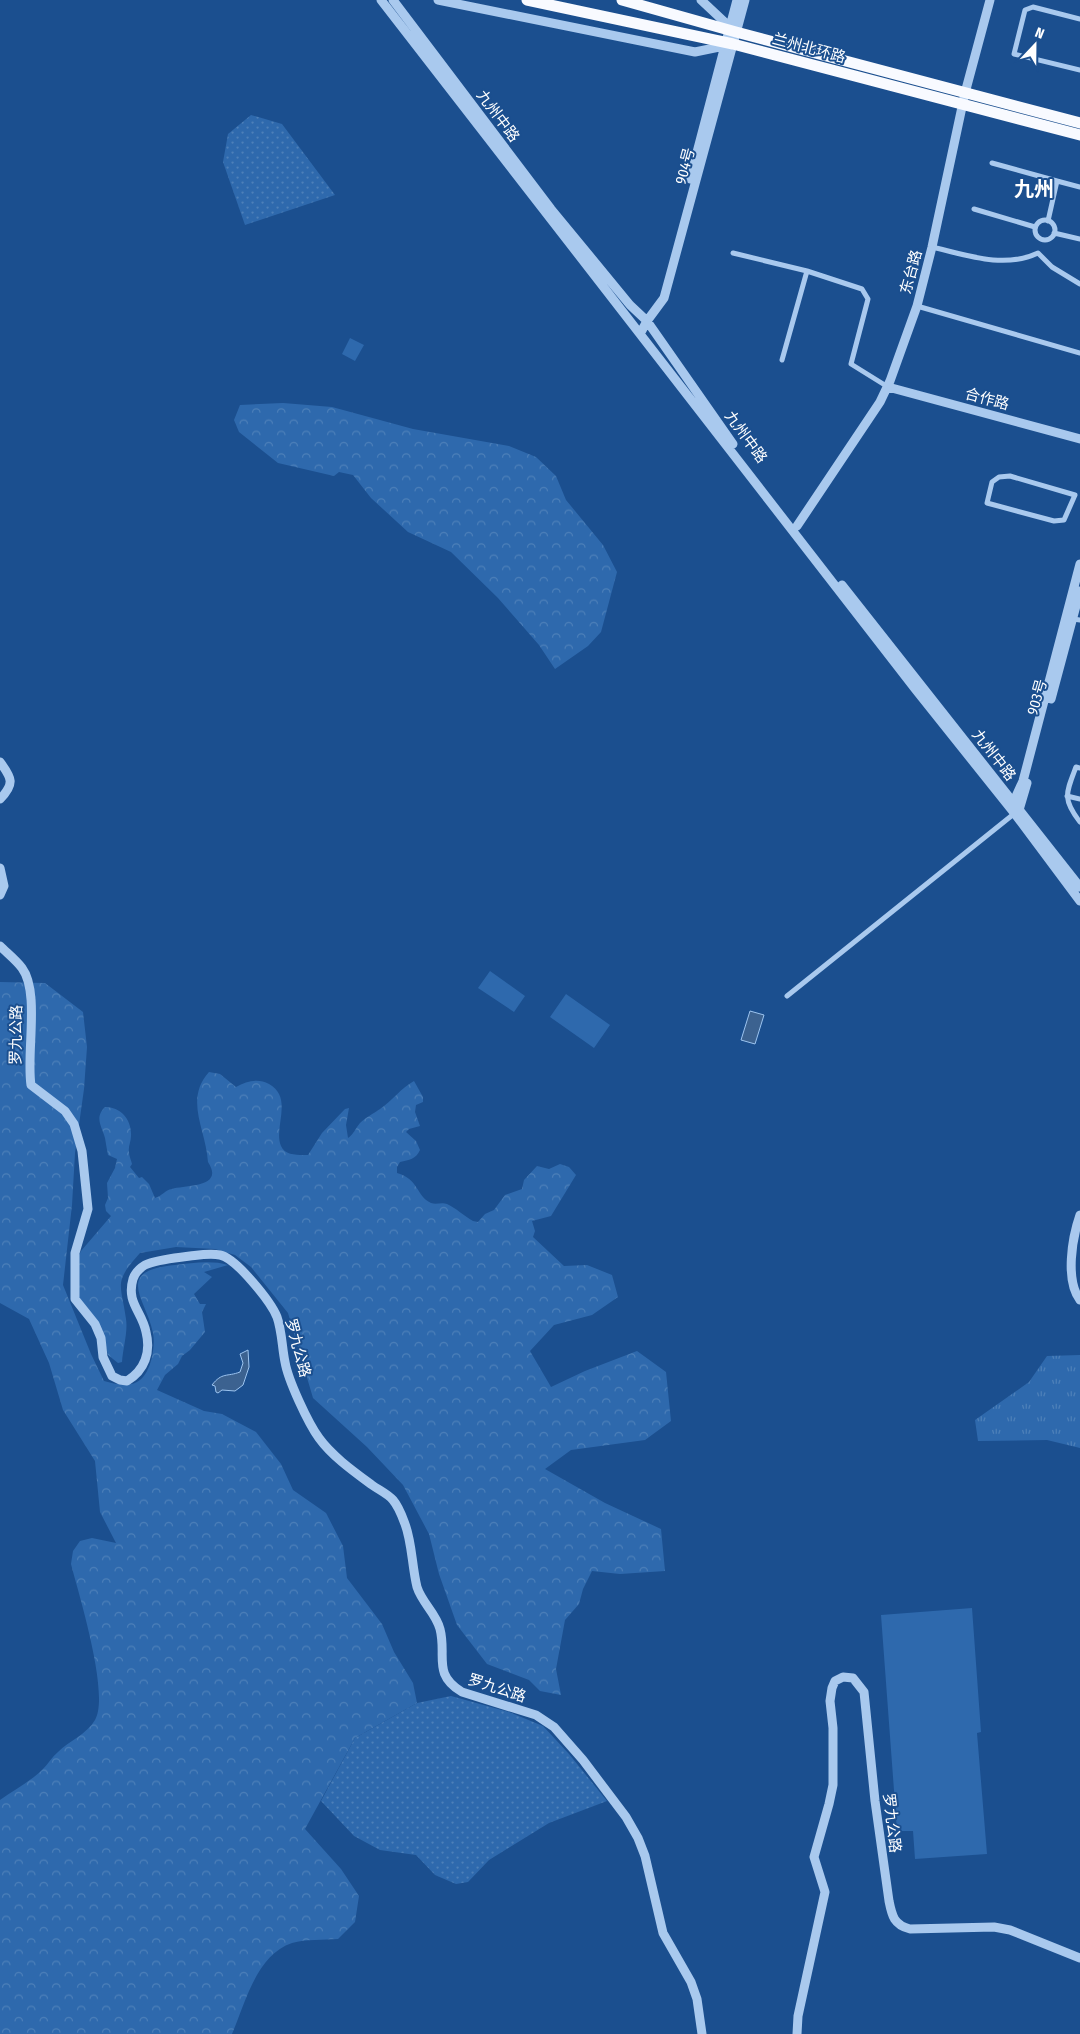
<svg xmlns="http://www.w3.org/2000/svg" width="1080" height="2034" viewBox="0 0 1080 2034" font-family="'Fira Sans Condensed','Noto Sans SC',sans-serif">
<defs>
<pattern id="grass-tufts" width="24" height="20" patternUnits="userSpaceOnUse" patternTransform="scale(1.25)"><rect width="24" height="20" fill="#2e69ad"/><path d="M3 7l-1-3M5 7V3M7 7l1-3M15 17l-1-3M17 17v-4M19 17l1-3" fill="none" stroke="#4d80b9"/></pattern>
<pattern id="forest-crowns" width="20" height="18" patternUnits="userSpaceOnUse" patternTransform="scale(1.25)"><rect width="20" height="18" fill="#2e69ad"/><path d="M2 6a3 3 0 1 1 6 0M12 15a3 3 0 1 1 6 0" fill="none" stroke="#4d80b9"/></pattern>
<pattern id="park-dots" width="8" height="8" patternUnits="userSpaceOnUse" patternTransform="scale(1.25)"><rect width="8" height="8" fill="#2e69ad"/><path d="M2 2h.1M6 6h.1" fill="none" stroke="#4d80b9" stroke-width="1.8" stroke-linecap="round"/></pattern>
</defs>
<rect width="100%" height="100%" fill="#1b4f8f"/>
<path fill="url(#grass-tufts)" d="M 1080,1355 L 1080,1448 L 1047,1440 L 978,1441 L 975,1420 L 1029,1382 L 1047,1356 Z"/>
<path fill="url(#forest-crowns)" d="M 283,403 L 332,407 L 413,429 L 509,446 L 536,457 L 556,476 L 566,500 L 603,545 L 617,572 L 601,632 L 588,646 L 555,669 L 539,645 L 498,598 L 451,552 L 408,532 L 371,498 L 353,475 L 339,472 L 334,476 L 278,463 L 239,432 L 234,420 L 240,405 Z
M 0,982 L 45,983 L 83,1012 L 87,1047 L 84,1089 L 75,1153 L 72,1205 L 63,1285 L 91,1354 L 104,1381 C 112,1383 122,1386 131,1384 C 150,1382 156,1348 153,1333 C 146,1298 113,1271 175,1265 C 192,1263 212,1260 228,1265 L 204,1272 L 212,1277 L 194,1294 L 200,1304 L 206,1304 L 202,1312 L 205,1332 L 190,1350 L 182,1356 L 178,1364 L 165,1375 L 157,1390 L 204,1411 L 222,1414 L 256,1432 L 281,1464 L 293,1490 L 326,1513 L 343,1546 L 347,1578 L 382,1624 L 394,1652 L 413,1683 L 417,1703 L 355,1738 L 305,1829 L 341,1869 L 359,1896 L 355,1922 L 338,1939 C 323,1940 306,1939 292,1943 C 256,1955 245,2004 232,2034 L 0,2034 L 0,1800 C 14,1790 31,1781 43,1769 C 48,1764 52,1757 58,1752 C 69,1741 87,1734 95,1720 C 110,1695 79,1595 71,1564 L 73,1551 L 80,1541 L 92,1538 L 116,1543 L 100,1512 L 95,1461 L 63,1410 L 49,1363 L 29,1319 L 0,1303 Z
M 209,1072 L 220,1074 L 236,1087 C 247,1081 258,1078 269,1084 C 294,1098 273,1128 281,1146 C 285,1156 299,1155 308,1155 L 322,1133 L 345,1109 L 349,1108 L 346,1125 L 348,1138 C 354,1134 355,1129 360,1123 C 366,1117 373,1114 380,1109 C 392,1101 401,1088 414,1081 L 423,1097 L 423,1102 L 416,1105 L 415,1112 L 420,1126 L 409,1129 L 406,1132 L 416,1141 L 420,1150 C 416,1159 409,1160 400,1162 L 397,1167 L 397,1173 C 419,1179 416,1196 431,1203 C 436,1205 442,1202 447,1204 C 456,1208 464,1216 473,1221 L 478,1222 L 485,1214 L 494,1210 L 505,1195 L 522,1189 L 524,1180 L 537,1166 L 549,1169 L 560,1164 L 569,1167 L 576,1175 L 551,1216 L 532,1221 L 535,1231 L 533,1237 L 564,1266 L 587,1265 L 612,1275 L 618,1297 L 592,1315 L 554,1325 L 530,1351 L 551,1387 L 585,1371 L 637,1351 L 666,1372 L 671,1421 L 645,1440 L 571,1450 L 545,1469 L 605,1503 L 661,1529 L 665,1571 L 620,1574 L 592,1571 L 583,1589 L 579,1604 L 565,1620 L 556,1669 L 561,1695 L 540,1691 L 529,1680 L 487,1664 L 457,1625 L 439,1574 L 429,1534 L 403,1485 L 367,1447 L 313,1398 L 288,1313 L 251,1267 L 235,1255 L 215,1249 L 176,1247 L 140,1253 C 113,1283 121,1283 126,1319 C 128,1332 123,1348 122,1362 L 118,1363 L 108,1355 L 103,1336 L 78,1298 L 79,1255 L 81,1251 L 111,1216 L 106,1211 L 105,1205 L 108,1198 L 107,1183 L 115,1168 L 117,1159 L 108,1155 C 107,1150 106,1144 105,1138 C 102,1126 94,1118 105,1107 C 121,1107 132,1120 131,1136 C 131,1142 128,1146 129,1152 C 129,1156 131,1160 132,1164 L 130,1167 L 139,1178 L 142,1177 L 149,1184 L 155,1198 C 162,1196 165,1190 172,1189 C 186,1185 225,1188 208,1162 C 206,1129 184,1100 209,1072 Z"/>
<path fill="url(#park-dots)" d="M 251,115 L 282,124 L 335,195 L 245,225 L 223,162 L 228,134 Z
M 451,1696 L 509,1712 L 543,1726 L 569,1754 L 607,1801 L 549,1823 L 489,1860 L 468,1882 L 456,1884 L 435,1875 L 416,1855 L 380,1850 L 354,1836 L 321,1801 L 355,1738 L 417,1703 Z"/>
<path fill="#2e69ad" d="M 350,338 L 364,345 L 355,361 L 342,354 Z
M 490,971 L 525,996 L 514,1012 L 478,988 Z
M 566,994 L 610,1025 L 594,1048 L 550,1017 Z
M 972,1608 L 981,1732 L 977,1733 L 987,1854 L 915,1859 L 913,1831 L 897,1831 L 881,1615 Z"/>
<path fill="#3c6290" stroke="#9cc4f0" d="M 750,1011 L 764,1015 L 755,1044 L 741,1040 Z
M 248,1350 L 249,1367 L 243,1385 L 235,1391 L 222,1390 L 218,1393 L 216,1392 L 215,1386 L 212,1385 C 222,1372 227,1377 240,1372 L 243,1363 L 240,1354 Z"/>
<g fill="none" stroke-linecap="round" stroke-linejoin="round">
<path stroke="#a9c9ee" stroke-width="5" d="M 1080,19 L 1033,7 L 1025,10 L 1014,54 L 1080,70
M 992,163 L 1057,181 L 1048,221
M 1057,181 L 1080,187
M 974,209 L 1035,227
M1035 230a10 10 0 1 1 20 0a10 10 0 1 1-20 0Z
M 1054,233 L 1080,239
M 932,247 C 966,255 1004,269 1038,253 L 1052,267 L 1080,284
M 733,253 L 807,271 L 862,289 L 868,299 L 851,364 L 888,387
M 917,306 L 1080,353
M 782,360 L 807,271
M 1010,476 L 1075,495 L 1064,520 L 1054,521 L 987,503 L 992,482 L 999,477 Z
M 1073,619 L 1080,620
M 1080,768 L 1076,767 C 1066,793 1062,799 1080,822
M 1067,796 L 1080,799
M 787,996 L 1015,813"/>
<path stroke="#a9c9ee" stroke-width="9" d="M 381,0 L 916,690 L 1015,814 L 1080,901
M 393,0 L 551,209 L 630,305 L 647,321 L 733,444
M 438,0 L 695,52 L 729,45
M 701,0 L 732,29
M 690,179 L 737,0
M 640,334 L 647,321 L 664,298 L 745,0
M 888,387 L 1080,439
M 797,526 L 880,402 L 890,381 L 917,306 L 932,247 L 965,93 L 990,0
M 842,585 L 1080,887
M 1051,699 L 1080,591
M 0,762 C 12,778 15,784 0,799
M 1012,805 L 1023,781 L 1080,564
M 1019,810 L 1027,783
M 0,868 L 4,886 L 0,895
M 0,946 C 7,953 16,960 22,968 C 40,992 26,1054 31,1085 L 65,1111 L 74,1124 L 82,1151 L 88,1209 L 75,1253 L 75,1299 L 95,1324 L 101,1338 L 103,1357 L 112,1376 L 120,1380 L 127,1381 C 145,1370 151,1352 146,1332 C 142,1311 126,1303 133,1279 C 135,1273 140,1268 145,1265 C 158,1259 176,1258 190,1256 C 199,1255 210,1253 220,1255 C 236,1258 271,1302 277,1317 C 282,1331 282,1348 285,1362 C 288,1380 308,1423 319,1438 C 332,1456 353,1471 372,1485 C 379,1490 388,1494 393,1500 C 399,1507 402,1516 405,1524 C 412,1542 412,1567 417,1587 C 422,1603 436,1613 440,1629 C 447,1656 432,1674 462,1692 L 536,1715 L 554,1727 L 583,1760 L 626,1817 L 638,1838 L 645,1856 L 663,1933 L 691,1982 L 697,1999 L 702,2034
M 1080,1215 C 1072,1238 1065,1280 1080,1300
M 797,2034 L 798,2016 L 825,1892 L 814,1857 L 829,1804 L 833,1785 L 833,1728 L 830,1701 L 832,1688 L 835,1681 L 843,1677 L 853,1678 L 864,1692 L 875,1801 L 889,1901 C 892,1916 894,1925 910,1929 L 994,1927 L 1010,1930 L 1080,1958"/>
<path stroke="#f8faff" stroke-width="11" d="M 527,0 L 733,44 L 1080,135
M 622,0 L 736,32 L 1080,123"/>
</g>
<g text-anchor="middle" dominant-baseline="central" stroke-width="4" stroke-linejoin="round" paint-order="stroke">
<g font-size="15" fill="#fff" stroke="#1b4f8f">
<text transform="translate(809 48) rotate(15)">兰州北环路</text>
<text transform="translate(498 116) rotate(53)">九州中路</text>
<text transform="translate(685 166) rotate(-75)">904号</text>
<text transform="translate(911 272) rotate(-75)">东台路</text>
<text transform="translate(987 399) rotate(15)">合作路</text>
<text transform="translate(746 437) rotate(54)">九州中路</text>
<text transform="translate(1037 697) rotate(-74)">903号</text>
<text transform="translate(994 755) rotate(52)">九州中路</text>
<text transform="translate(16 1035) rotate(-89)">罗九公路</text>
<text transform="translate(298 1348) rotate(75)">罗九公路</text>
<text transform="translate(497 1688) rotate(18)">罗九公路</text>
<text transform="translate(892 1823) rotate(83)">罗九公路</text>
</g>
<g font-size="20" font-weight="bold" fill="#fff" stroke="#1b4f8f">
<text x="1034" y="189">九州</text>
</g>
</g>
<g transform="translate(1035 45) rotate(22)" stroke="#1b4f8f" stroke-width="4" paint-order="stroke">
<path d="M0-4L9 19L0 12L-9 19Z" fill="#ffffff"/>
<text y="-8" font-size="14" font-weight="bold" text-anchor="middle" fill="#ffffff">N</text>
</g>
</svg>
